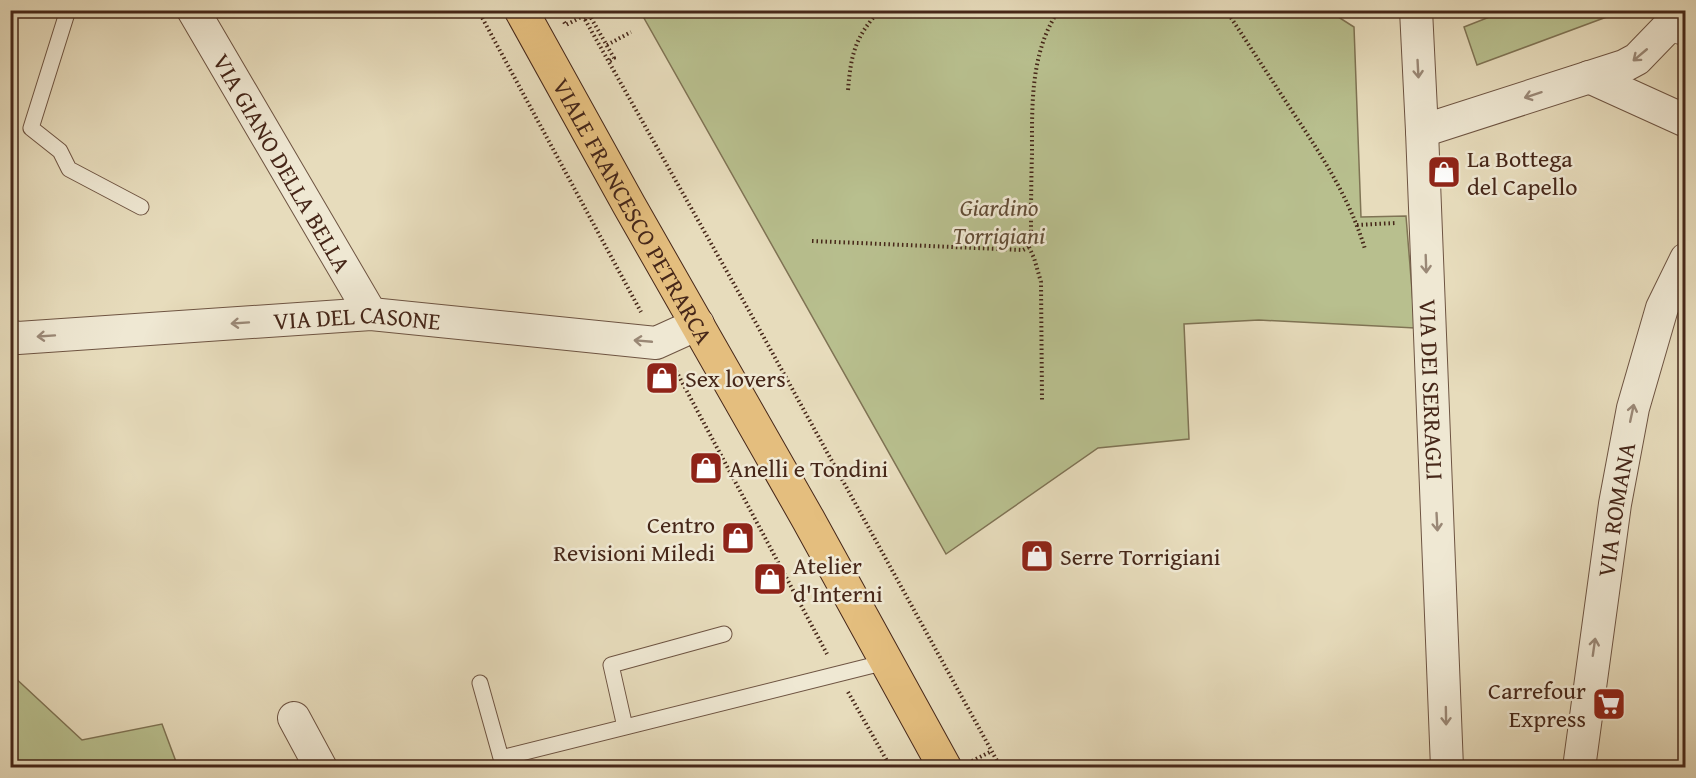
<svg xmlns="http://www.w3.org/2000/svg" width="1696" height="778" viewBox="0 0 1696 778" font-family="'Gentium Book Plus',serif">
<rect width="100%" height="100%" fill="#e7dcbc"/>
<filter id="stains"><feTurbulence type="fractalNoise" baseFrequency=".00333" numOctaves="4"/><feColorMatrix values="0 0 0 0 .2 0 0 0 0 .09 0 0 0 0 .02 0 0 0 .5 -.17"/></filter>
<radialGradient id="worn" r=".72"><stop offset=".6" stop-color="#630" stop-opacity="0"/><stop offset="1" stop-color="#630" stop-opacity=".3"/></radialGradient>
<path fill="#b8bf8e" stroke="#7f7354" stroke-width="1.5" d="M 640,11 L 1329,11 L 1354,27 L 1361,217 L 1406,216 L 1415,328 L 1259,320 L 1184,324 L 1189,439 L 1098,448 L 946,554 Z
M 1491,11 L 1619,11 L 1612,15 L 1477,65 L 1464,27 L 1492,16 Z
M 11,674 L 82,740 L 162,724 L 178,767 L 11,767 Z"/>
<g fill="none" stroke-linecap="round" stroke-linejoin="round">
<g stroke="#6e5442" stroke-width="17">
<path id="lane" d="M 68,10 L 31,128 L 60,151 L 69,169 L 141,207
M 480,683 L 501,758 L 886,662
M 625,727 L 611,665 L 724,634"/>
</g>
<g stroke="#6e5442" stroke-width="34">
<g id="street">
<path id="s1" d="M 193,10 L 371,314"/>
<path id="s2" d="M 1416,10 L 1422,131 L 1447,768"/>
<path d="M 1589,77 L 1686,121"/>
<path d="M 1422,131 L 1624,66 L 1637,59 L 1666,29 L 1672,26 L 1686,29"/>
<path id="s3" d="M 10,336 L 18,338 L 371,314 L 656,343 L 698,324"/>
<path d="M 294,718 L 321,768"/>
<path id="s4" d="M 1579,768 L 1615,504 L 1633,408 L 1662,308 L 1686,259"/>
</g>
</g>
<g stroke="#462719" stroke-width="35">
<g id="primary">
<path id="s5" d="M 521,10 L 629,205 L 808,519 L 945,768"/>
</g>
</g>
<path stroke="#462719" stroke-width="4" stroke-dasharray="1.5 3" stroke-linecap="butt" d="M 478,10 L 641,312
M 1226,10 C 1248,44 1270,77 1292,111 C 1322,156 1349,197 1365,249
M 584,19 L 590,16 L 614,58 L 608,62
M 564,22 L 566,25 L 583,16 L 757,325 L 1001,768
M 607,45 L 631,32
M 848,90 C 851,54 855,37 880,10
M 1357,225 L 1396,223
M 812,241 L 1023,250 L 1029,247 L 1031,243 C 1031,213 1031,184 1032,154 C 1032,106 1030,52 1059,10
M 1029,247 L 1034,258 L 1041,282 L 1042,400
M 674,367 L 827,654
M 848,692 L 891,768
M 972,761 L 992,751"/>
<use href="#lane" stroke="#efe8d3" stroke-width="15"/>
<use href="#street" stroke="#efe8d3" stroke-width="32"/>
<use href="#primary" stroke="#e4be7e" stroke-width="33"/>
</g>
<defs><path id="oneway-shaft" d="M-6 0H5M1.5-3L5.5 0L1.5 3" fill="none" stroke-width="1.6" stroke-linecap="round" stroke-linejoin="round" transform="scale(1.5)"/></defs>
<g stroke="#9a8876">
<use href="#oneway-shaft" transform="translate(1640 55) rotate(140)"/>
<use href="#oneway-shaft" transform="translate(1418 69) rotate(87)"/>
<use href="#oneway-shaft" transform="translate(1533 95) rotate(162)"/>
<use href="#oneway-shaft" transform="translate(1426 264) rotate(88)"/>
<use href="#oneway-shaft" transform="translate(240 323) rotate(176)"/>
<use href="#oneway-shaft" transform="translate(46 336) rotate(176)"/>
<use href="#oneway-shaft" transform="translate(643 341) rotate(-175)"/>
<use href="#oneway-shaft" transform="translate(1632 413) rotate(-78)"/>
<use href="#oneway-shaft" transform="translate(1437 522) rotate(87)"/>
<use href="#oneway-shaft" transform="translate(1594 647) rotate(-82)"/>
<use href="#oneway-shaft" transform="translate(1446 716) rotate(89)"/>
</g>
<defs>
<g id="shop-square" transform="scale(1.725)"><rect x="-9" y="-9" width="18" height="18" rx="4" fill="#8f2418" stroke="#efe8d3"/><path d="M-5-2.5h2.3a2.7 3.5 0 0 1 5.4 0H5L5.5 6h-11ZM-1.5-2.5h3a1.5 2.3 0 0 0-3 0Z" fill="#fff"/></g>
<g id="supermarket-square" transform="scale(1.725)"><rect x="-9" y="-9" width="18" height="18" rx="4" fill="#8f2418" stroke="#efe8d3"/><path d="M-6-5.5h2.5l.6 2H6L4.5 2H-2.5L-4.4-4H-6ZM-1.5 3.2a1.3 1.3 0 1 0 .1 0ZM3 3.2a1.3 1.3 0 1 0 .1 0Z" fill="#fff"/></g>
</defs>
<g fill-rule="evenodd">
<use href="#shop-square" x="1444" y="172"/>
<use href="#shop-square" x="662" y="378"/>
<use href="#shop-square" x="706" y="468"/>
<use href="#shop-square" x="738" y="538"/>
<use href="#shop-square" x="1037" y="556"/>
<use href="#shop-square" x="770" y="579"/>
<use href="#supermarket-square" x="1609" y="704"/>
</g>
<g text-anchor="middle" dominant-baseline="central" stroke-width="5" stroke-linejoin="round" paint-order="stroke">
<g font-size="24" fill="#462719" stroke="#efe8d3" text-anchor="start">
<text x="1467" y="158">La Bottega<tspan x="1467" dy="28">del Capello</tspan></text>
<text x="685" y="378">Sex lovers</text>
<text x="729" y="468">Anelli e Tondini</text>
<text x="715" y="524" text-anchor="end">Centro<tspan x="715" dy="28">Revisioni Miledi</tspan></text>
<text x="1060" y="556">Serre Torrigiani</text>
<text x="793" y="565">Atelier<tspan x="793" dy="28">d'Interni</tspan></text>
<text x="1586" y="690" text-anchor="end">Carrefour<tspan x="1586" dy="28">Express</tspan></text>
</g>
<g font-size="24" fill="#462719" stroke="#efe8d3">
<text stroke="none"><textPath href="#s1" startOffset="177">VIA GIANO DELLA BELLA</textPath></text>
<text stroke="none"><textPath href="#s5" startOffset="230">VIALE FRANCESCO PETRARCA</textPath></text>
<text stroke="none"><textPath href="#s3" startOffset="348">VIA DEL CASONE</textPath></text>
<text stroke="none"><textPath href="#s2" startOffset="380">VIA DEI SERRAGLI</textPath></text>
<text stroke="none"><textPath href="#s4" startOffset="261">VIA ROMANA</textPath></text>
</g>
<g font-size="24" font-style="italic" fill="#624d36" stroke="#efe8d3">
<text x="999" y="207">Giardino<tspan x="999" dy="28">Torrigiani</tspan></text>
</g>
</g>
<rect width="1696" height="778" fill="none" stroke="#e7dcbc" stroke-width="36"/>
<rect x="12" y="12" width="1672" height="754" fill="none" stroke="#462719" stroke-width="3"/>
<rect x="18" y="18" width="1660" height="742" fill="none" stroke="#462719" stroke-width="1.5"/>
<rect width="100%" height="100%" filter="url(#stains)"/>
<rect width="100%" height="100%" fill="url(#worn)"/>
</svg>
